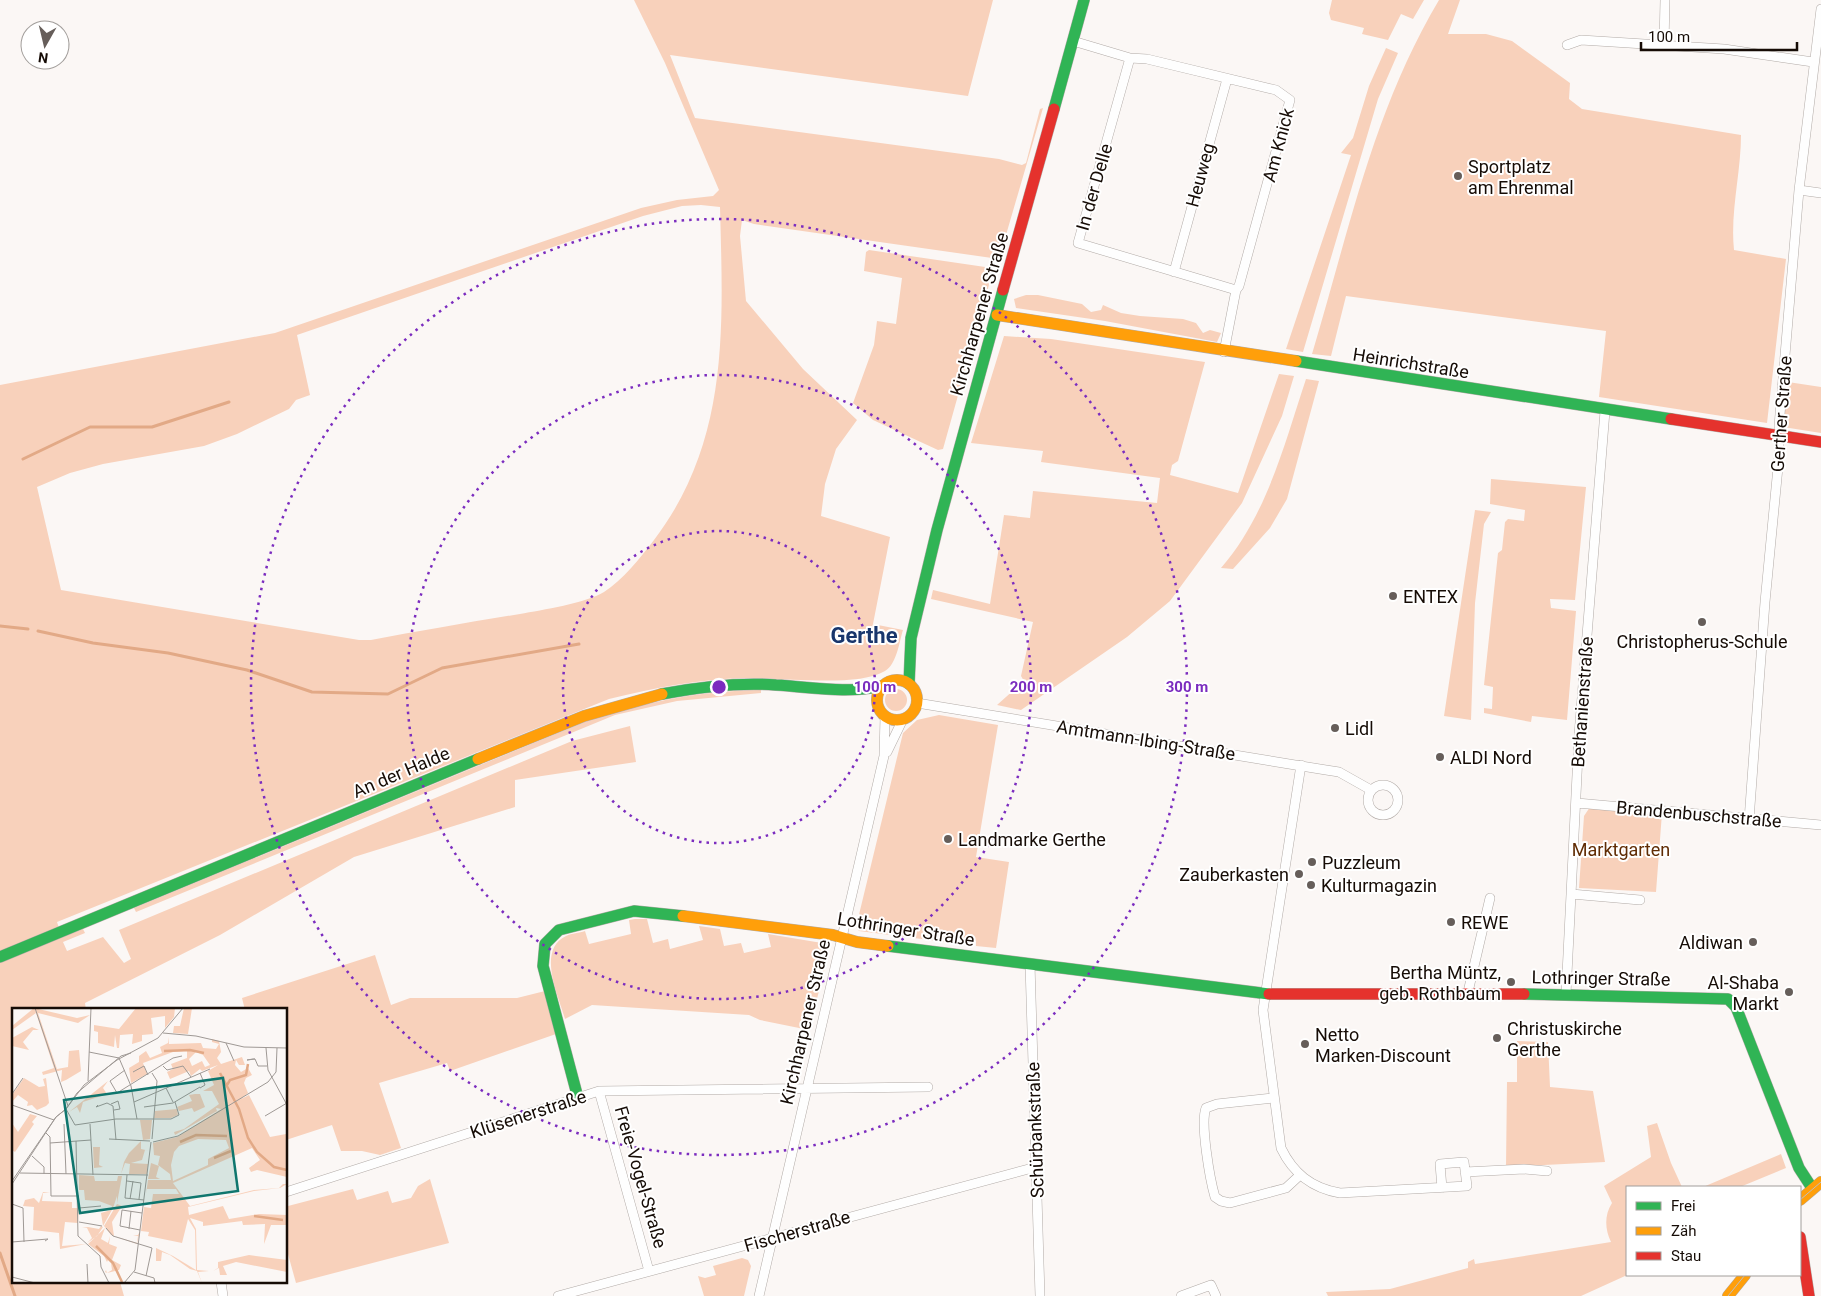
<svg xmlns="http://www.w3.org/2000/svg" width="1821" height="1296" viewBox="0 0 1821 1296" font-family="Roboto,sans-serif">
<rect width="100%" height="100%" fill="#fbf7f5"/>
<path fill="#f8d1bb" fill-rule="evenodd" d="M 634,0 L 993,0 L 968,96 L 670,55 L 695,118 L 999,159 L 1022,165 L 1026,163 L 1040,109 L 1043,108 L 999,259 L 754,224 L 742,220 L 740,236 L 746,301 L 803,369 L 857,420 L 836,449 L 825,484 L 821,516 L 890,537 L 873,624 L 903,630 C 899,642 897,664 885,671 C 857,688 780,677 745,678 C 699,679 654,688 609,699 L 57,922 L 62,937 L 83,929 L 85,933 L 63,942 L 67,951 L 103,937 L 124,963 L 131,959 L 119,930 L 572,741 L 630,726 L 636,762 L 515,780 L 515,807 L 354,857 L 220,935 L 85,1003 L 86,1010 L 14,1010 L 14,1282 L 120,1282 L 124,1296 L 0,1296 L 0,385 L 275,333 L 641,208 L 677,200 L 713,196 L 719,190 L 665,63 ZM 701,205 L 720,207 C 723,326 730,440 654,540 C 640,558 623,580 604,592 C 586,603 542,610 520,614 C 470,622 420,631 371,640 L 359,640 L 61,590 L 37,487 L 70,473 L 103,464 L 204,446 L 237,434 L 289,409 L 296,400 L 310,395 L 297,335 L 643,216 L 682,206 Z
M 1332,0 L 1424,0 L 1413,19 L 1401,14 L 1388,40 L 1362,34 L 1364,28 L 1331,20 L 1329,13 Z
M 1439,0 L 1460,0 L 1448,34 L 1486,34 L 1512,41 L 1570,83 L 1569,99 L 1582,109 L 1741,135 C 1741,173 1730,212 1734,250 L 1786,259 L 1767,423 L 1599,397 L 1606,331 L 1346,296 L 1331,356 L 1312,354 C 1349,231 1373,111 1439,0 Z
M 1386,48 L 1398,53 L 1378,99 L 1303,352 L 1286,349 L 1351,155 L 1341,153 L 1353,138 L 1369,86 Z
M 869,250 L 992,268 L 995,272 L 992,274 L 943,449 L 938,450 L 873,420 L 853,403 L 874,345 L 877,321 L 896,324 L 902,278 L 864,271 L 866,252 Z
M 1026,295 L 1038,295 L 1082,304 L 1091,312 L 1101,310 L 1103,305 L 1121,313 L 1140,316 L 1183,319 L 1196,323 L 1203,333 L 1210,330 L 1221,333 L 1217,342 L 1105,321 L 1016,308 L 1014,299 Z
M 1004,336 L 1051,339 L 1205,362 L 1178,461 L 1172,465 L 1170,475 L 1238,493 L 1279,374 L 1294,376 L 1282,416 L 1242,503 L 1170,601 L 1127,637 L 1021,710 L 997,705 L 1024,681 L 1021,676 L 1033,622 L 931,599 L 933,590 L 990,604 L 1004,515 L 1030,518 L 1033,491 L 1157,503 L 1160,478 L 1041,462 L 1043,451 L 971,443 Z
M 1306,379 L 1319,381 L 1287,499 L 1270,528 L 1233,569 L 1221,568 C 1267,515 1284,445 1306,379 Z
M 1788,382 L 1821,387 L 1821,433 L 1783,427 Z
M 1491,479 L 1586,487 L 1575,600 L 1550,599 L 1551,608 L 1576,611 L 1567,720 L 1532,716 L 1531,722 L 1484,713 L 1484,708 L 1492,709 L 1493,687 L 1484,685 L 1498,553 L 1502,550 L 1505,522 L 1508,519 L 1524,521 L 1525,510 L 1490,504 Z
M 1475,510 L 1491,512 L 1484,524 L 1475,603 L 1471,720 L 1444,716 Z
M885 700a11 11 0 1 1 22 0a11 11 0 1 1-22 0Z
M 761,690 L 761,693 L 677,701 L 615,715 L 136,912 L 134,908 L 594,718 C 653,701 699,691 761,690 Z
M 939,715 L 998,725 L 976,857 L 1009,862 L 996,948 L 976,946 L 976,941 L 954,938 L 953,943 L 859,931 L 856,927 L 903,733 L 917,720 Z
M 1590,807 L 1662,813 L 1656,892 L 1579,888 L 1584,816 Z
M 635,919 L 647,919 L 653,943 L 668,939 L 670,949 L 703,940 L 699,926 L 720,929 L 724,946 L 741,943 L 744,953 L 771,947 L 768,934 L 822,943 L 829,952 L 809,1030 L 760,1020 L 749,1015 L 592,1005 L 565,1019 C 559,997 536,950 566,936 C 572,933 579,933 585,931 L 589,944 L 631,934 L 629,920 Z
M 375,955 L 391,1005 L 410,998 L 517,998 L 545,991 L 556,1034 L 450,1071 L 447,1063 L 379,1083 L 401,1148 L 380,1155 L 362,1151 L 341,1151 L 332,1125 L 286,1140 L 286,1010 L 245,1010 L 242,998 Z
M 1517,1041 L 1548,1042 L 1550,1087 L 1593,1091 L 1605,1162 L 1506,1167 L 1507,1082 L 1517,1082 Z
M 1657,1123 L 1671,1163 L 1682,1187 L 1627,1187 L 1627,1275 L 1625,1276 L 1581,1296 L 1328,1296 L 1326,1292 L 1390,1289 L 1468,1268 L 1468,1262 L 1474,1259 L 1475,1264 L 1611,1242 C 1605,1230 1604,1215 1612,1203 L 1604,1186 L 1651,1157 L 1647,1126 Z
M 1781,1154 L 1786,1168 L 1740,1187 L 1703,1187 Z
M 430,1179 L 449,1243 L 296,1283 L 286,1247 L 288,1206 L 353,1189 L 357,1200 L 388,1191 L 392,1203 L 411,1198 L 418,1186 Z
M 742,1258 L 748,1260 L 751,1266 L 744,1296 L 704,1296 L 698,1276 L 705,1278 L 716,1275 L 713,1266 Z"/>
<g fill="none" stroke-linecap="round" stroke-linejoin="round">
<path stroke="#e2a986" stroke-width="3" d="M 23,459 L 90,427 L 152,427 L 229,402
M 0,626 L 28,629
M 38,631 L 93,643 L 168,653 L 247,670 L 312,692 L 388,694 L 442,668 L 579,644
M 0,1253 L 15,1296"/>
<g stroke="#b2aba7" stroke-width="10">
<path id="street" d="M 1073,41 L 1130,58 L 1147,59 L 1276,90 L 1290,100 L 1239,286 L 1236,290 L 1224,352
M 1664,44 L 1665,0
M 1567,45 L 1581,40 L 1724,49 L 1813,62
M 1130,58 L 1078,243 L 1236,290
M 1799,190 L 1821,193
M 1174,272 L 1227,79
M 917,703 L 1326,770 L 1339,772 L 1371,790
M 887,752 L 903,719
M 1301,765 L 1263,1010 L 1281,1148 C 1293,1173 1311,1188 1340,1193 L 1467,1186 L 1464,1162 L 1440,1164 L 1442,1188
M1368 800a15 15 0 1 1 30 0a15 15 0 1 1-30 0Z
M 1577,803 L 1821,825
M 1749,820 L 1765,602 L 1779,457 L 1779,426 L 1799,190 L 1821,9
M 1571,894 L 1640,900
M 1030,964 L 1040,1296
M 1468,992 L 1490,898
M 1566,994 L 1579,735 L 1605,411
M 599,1091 L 649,1271
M 1273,1098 L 1217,1104 L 1206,1108 C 1200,1123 1210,1180 1215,1197 L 1221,1201 L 1230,1203 L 1286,1188 L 1299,1176
M 1465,1172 L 1524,1169 L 1547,1171
M 286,1192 L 599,1091 L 928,1087
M 221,1282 L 223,1296
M 558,1296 L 1036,1167
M 759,1296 L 884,756 L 885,716
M 1181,1296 L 1211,1285 L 1216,1296"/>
</g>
<g stroke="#b2aba7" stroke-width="12">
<path id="fast" d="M 1054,109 L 1084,0
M 1296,361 L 1671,419
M 909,684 L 911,638 L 937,530 L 1003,290
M 662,694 C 699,687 738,682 776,685 C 812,687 846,694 882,686
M 888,946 L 1269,994
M 0,957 L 478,759
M 1524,994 L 1728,999 L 1736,1007 L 1799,1168 L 1812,1188
M 578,1098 L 543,966 L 545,944 L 559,930 L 634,911 L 683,916"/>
</g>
<g stroke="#b2aba7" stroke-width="12">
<path id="slow" d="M 997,315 L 1296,361
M877 700a20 20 0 1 1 40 0a20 20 0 1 1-40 0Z
M 478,759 L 584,716 L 662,694
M 683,916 L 833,935 L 857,942 L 888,946
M 1800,1200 L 1821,1182
M 1728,1296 L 1745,1275"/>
</g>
<g stroke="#b2aba7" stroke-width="12">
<path id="jam" d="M 1003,290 L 1054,109
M 1671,419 L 1821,442
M 1269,994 L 1524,994
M 1800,1237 L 1809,1296"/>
</g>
<use href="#street" stroke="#fefefe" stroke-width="9"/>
<use href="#fast" stroke="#30b455" stroke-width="11"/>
<use href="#slow" stroke="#ff9f0a" stroke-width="11"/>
<use href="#jam" stroke="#e5322d" stroke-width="11"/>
<path stroke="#c0bebe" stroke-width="1" d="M 1800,1200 L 1821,1182
M 1728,1296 L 1745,1275"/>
</g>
<g fill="none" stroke="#7b2cbf" stroke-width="2.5" stroke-dasharray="2.5 5">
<circle cx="719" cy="687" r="156"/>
<circle cx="719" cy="687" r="312"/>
<circle cx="719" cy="687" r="468"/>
</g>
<g fill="#665e5a" stroke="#fff" stroke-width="2">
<circle cx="1458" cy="176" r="5"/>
<circle cx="1393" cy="596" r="5"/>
<circle cx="1702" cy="622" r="5"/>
<circle cx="1335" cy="728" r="5"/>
<circle cx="1440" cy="757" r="5"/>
<circle cx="948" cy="839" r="5"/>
<circle cx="1312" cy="862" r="5"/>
<circle cx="1299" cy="874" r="5"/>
<circle cx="1311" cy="885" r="5"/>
<circle cx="1451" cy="922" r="5"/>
<circle cx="1753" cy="942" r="5"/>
<circle cx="1511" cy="982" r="5"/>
<circle cx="1789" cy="992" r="5"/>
<circle cx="1497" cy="1038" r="5"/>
<circle cx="1305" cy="1044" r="5"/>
</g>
<g text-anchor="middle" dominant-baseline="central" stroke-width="4" stroke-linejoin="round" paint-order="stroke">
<g font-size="18" fill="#160c06" stroke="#fff">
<text transform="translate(1278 145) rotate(-75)">Am Knick</text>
<text transform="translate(1200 175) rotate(-75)">Heuweg</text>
<text transform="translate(1094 187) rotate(-74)">In der Delle</text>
<text transform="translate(979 314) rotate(-74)">Kirchharpener Straße</text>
<text transform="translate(1411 363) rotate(9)">Heinrichstraße</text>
<text transform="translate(1781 414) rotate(-86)">Gerther Straße</text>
<text transform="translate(1582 702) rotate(-86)">Bethanienstraße</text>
<text transform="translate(1146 740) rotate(9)">Amtmann-Ibing-Straße</text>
<text transform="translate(401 772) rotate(-23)">An der Halde</text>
<text transform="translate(1699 814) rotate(5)">Brandenbuschstraße</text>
<text transform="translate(906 929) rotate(9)">Lothringer Straße</text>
<text transform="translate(1601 978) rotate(1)">Lothringer Straße</text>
<text transform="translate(805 1022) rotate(-77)">Kirchharpener Straße</text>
<text transform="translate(528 1114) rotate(-18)">Klüsenerstraße</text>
<text transform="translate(1035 1130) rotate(-92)">Schürbankstraße</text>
<text transform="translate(641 1177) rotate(74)">Freie-Vogel-Straße</text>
<text transform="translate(797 1231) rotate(-16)">Fischerstraße</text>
</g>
<g font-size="18" fill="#160c06" stroke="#fff" text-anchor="start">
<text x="1468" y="166">Sportplatz<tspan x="1468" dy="21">am Ehrenmal</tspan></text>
<text x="1403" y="596">ENTEX</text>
<text x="1702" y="641" text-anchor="middle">Christopherus-Schule</text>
<text x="1345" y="728">Lidl</text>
<text x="1450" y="757">ALDI Nord</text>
<text x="958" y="839">Landmarke Gerthe</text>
<text x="1322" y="862">Puzzleum</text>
<text x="1289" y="874" text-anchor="end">Zauberkasten</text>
<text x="1321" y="885">Kulturmagazin</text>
<text x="1461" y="922">REWE</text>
<text x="1743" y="942" text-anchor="end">Aldiwan</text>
<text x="1501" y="972" text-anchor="end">Bertha Müntz,<tspan x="1501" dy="21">geb. Rothbaum</tspan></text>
<text x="1779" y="982" text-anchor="end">Al-Shaba<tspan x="1779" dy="21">Markt</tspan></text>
<text x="1507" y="1028">Christuskirche<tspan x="1507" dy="21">Gerthe</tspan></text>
<text x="1315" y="1034">Netto<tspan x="1315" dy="21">Marken-Discount</tspan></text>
</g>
<g font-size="18" fill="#602c04" stroke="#fff">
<text x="1621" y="849">Marktgarten</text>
</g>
<g font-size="22" font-weight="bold" fill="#19366c" stroke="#fff">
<text x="864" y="635">Gerthe</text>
</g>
</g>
<g transform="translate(12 1008)">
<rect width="275" height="275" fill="#fbf7f5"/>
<path d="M 22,0 L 65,10 L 78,7 L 66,15 L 26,5 L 45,61 L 56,59 L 57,43 L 67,42 L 69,63 L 54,72 L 49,74 L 50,62 L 31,67 L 30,64 L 42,60 L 24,5 L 0,22 L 0,18 ZM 124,0 L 163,0 L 162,9 L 153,20 L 153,8 L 139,10 L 141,26 L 130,27 L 130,33 L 120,36 L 121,26 L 108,27 L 107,40 L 105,40 L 103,27 L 102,39 L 86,35 L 86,24 L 82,23 L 82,17 L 107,21 ZM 172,0 L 180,0 L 176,26 L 161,25 L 162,18 L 168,18 ZM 20,19 L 27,22 L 21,22 L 11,34 L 17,42 L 0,38 L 0,30 ZM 156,29 L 157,36 L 189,35 L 191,40 L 204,41 L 207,36 L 200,34 L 200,31 L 207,33 L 209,44 L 205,50 L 209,56 L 230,49 L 233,57 L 227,57 L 224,52 L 223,57 L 229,64 L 236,60 L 240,67 L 234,70 L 232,75 L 236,85 L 229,91 L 237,87 L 258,129 L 274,126 L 275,129 L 275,169 L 245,162 L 239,164 L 237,160 L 248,152 L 240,140 L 161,175 L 178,198 L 242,182 L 267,180 L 271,176 L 275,176 L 268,180 L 242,183 L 176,199 L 177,207 L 211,198 L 217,211 L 247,206 L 275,207 L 275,217 L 259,217 L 252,236 L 253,216 L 231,217 L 230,213 L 191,218 L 191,214 L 178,210 L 184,221 L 185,262 L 197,263 L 186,264 L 190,275 L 185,263 L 178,261 L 158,247 L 150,244 L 149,253 L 144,253 L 144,240 L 161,248 L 184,262 L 183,222 L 176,211 L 170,235 L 136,228 L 137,224 L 129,223 L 132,199 L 139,200 L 141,186 L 167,186 L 164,181 L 135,181 L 134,186 L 136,172 L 159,172 L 158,166 L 146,157 L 148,148 L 142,147 L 141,135 L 165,129 L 209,101 L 204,100 L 205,103 L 163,127 L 162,124 L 172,121 L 207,96 L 200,83 L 191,83 L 202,77 L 196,63 L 206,57 L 190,63 L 188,61 L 179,68 L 177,63 L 158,71 L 155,64 L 161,61 L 159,56 L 175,50 L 175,43 L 161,44 L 131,55 L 135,66 L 119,75 L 117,60 L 127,54 L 127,48 L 134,43 L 138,50 L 150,45 L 148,39 L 156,35 ZM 184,44 L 191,47 L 198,57 L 193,59 L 190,53 L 180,58 L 177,51 ZM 186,131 L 214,132 L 217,140 L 196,151 L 196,157 L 161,173 L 159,157 L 162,144 L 167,138 ZM 12,70 L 27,79 L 33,78 L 31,71 L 34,70 L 37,95 L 34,98 L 25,102 L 20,97 L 15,98 L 16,94 L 6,87 L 0,94 L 0,87 ZM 96,73 L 91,80 L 95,86 L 71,94 L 68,105 L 65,99 L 57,104 ZM 183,86 L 188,86 L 193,99 L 182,104 L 180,100 L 167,103 L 165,99 L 180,93 L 177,87 ZM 165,101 L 166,107 L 159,110 L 142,110 L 143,103 ZM 18,106 L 25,108 L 20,114 L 22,116 L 3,144 L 0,142 L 0,115 L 6,124 ZM 128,112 L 140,112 L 138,131 L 131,132 ZM 129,133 L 129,141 L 138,143 L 133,142 L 130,152 L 119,155 L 136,156 L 135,166 L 117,166 L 118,156 L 113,155 L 109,166 L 112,154 L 117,145 ZM 81,139 L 88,139 L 87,157 L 91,159 L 82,160 ZM 139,155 L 147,158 L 144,169 L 148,171 L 136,171 ZM 67,167 L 82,168 L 83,173 L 105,173 L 106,168 L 110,168 L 105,195 L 105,188 L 101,200 L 91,218 L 89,205 L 99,202 L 100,198 L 87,193 L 73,192 L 72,182 L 67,182 ZM 31,184 L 38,185 L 31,185 L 30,193 L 60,194 L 60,200 L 67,200 L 66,215 L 53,214 L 50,238 L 74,236 L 48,241 L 47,225 L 21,222 L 22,199 L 11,198 L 13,192 L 22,190 L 27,195 ZM 105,196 L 110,198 L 100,214 L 102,228 L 125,235 L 126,228 L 121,227 L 126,227 L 128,223 L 125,236 L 99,227 L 92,218 ZM 89,218 L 91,219 L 85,228 L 75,235 L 80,230 L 75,220 L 70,220 L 76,219 L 87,221 ZM 93,220 L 89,231 L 96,235 L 98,228 L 97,236 L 105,239 L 100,252 L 109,257 L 107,262 L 95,265 L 93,264 L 94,262 L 95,265 L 100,262 L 99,255 L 96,252 L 91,262 L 95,254 L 92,248 L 76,236 ZM 237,247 L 275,252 L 275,264 L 224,254 L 211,258 L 215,267 L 208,267 L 207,260 L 201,263 L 206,260 L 206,254 Z" fill="#f8d1bb" fill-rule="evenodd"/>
<path fill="none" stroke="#e2a986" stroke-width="2.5" d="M 152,43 L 178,42 L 192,45M 208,65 L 227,101 L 236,130 L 245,144 L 262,159 L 275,162M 215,77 L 218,72 L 234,67 L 236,56M 168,134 L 184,127 L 215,128M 202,150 L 219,143M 242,208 L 271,212M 84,238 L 101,255 L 110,274"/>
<path fill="none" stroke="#9f9995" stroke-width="1" d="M 23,0 L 56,98M 151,25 L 184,28 L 232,39 L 275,40M 214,35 L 222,53M 254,40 L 256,62 L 275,97M 77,44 L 107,50 L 119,78 L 125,111M 243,51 L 235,52 L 241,51 L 243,51 L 246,58 L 255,58M 151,58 L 155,62 L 171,58 L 179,69M 113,62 L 98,73 L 105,85 L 161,50 L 170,48M 121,64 L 132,58 L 136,67M 140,65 L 145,73 L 140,131M 76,73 L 79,0M 154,80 L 161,94M 188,80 L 193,77 L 188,65M 0,86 L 11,70M 122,94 L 198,61M 99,96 L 106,93 L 108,101 L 102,102M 0,97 L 42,112M 86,97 L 84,99 L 95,95 L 101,98 L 104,132M 132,99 L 161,95 L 188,79M 54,101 L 63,117 L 104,111 L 159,111 L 167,107 L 163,94M 253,108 L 275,95M 52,116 L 54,166M 78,116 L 81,167M 34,125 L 38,129 L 39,188 L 67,188M 97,131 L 138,133M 64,133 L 66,228 L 88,248 L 89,259 L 97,275M 141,134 L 166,128 L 256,74 L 264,64 L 265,40M 38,135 L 79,132M 20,148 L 32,159 L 32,166M 8,165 L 136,167M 115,167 L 113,190 L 132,192M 0,173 L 44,109 L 54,101 L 65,85 L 109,48 L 119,45M 115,173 L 129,175 L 127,191M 0,176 L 44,109 L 54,101 L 72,77 L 105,52 L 146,30 L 171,0M 118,191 L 121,173M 0,196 L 11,200 L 12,234M 67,200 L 89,198M 67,214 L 90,218M 94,220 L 101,228 L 140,240 L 134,268M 117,221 L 119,203M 128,222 L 108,218 L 110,202 L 130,205M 0,234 L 36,231 L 33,233M 75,256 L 76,275M 122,264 L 142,270 L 143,275M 0,269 L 23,275M 112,275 L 123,262 L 139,134"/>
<path fill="#0f766e" fill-opacity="0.15" stroke="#0f766e" stroke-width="2.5" d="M 211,70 L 226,183 L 68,205 L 52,92 Z"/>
<rect width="275" height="275" fill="none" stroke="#160c06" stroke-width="2.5"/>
</g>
<circle cx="719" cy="687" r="8" fill="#7b2cbf" stroke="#fff" stroke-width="2.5"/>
<g font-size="15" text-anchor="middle" font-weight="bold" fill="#7b2cbf" stroke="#fff" stroke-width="4" stroke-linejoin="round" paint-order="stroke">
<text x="875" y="692">100 m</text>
<text x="1031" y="692">200 m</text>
<text x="1187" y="692">300 m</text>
</g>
<rect x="1626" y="1186" width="175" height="90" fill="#ffffff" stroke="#a29e9b"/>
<rect x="1636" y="1202" width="25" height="8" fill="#30b455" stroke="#a29e9b"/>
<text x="1671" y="1211" font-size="15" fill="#160c06">Frei</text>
<rect x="1636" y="1227" width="25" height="8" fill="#ff9f0a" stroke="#a29e9b"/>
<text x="1671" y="1236" font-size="15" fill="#160c06">Zäh</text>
<rect x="1636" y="1252" width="25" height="8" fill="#e5322d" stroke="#a29e9b"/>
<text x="1671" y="1261" font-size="15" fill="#160c06">Stau</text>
<g transform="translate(45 45) rotate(188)"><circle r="24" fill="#ffffff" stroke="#a29e9b"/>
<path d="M0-4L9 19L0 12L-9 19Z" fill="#665e5a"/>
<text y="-8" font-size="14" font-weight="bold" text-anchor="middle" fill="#160c06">N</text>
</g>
<path d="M1641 42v8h156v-8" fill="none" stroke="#160c06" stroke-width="2.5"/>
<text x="1648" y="42" font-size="15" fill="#160c06" stroke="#ffffff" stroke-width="4" paint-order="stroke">100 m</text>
</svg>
